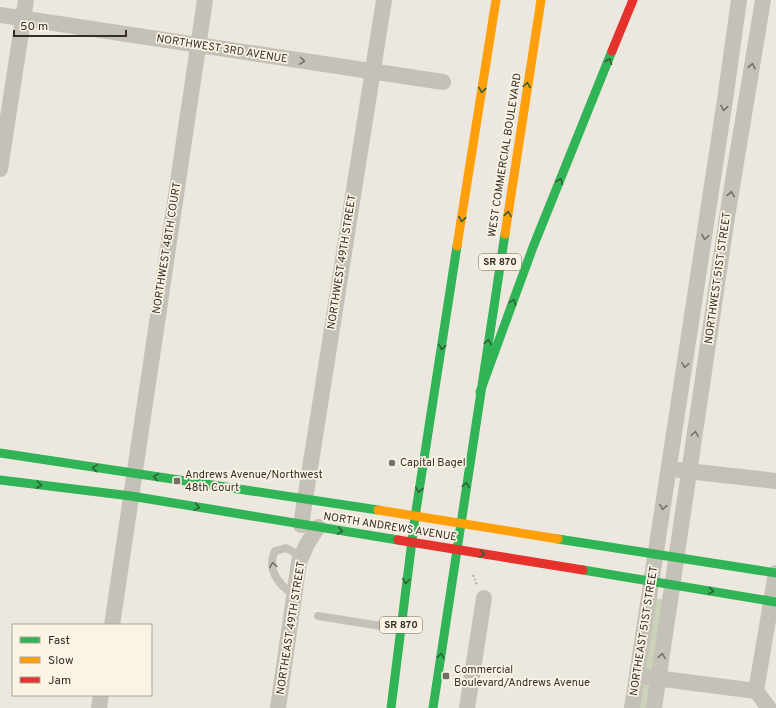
<svg xmlns="http://www.w3.org/2000/svg" width="776" height="708" viewBox="0 0 776 708" font-family="Overpass,sans-serif">
<rect width="100%" height="100%" fill="#ede8df"/>
<path fill="#cad3b8" d="M 654,598 L 665,600 L 649,708 L 637,708 Z"/>
<g fill="none" stroke-linecap="round" stroke-linejoin="round">
<path stroke="#beb8b0" stroke-width="2.5" stroke-dasharray="2 2" stroke-linecap="butt" d="M 473,575 L 477,585"/>
<path stroke="#c5c0b8" stroke-width="8" d="M 294,594 C 279,586 266,569 275,551 L 286,548 L 294,552 L 299,562
M 318,616 L 400,629"/>
<path stroke="#c5c0b8" stroke-width="16" d="M 0,15 L 443,82
M 0,169 L 26,0
M 679,470 L 776,481
M 301,525 L 384,0
M 112,625 L 205,0
M 648,677 L 756,691 L 769,708
M 756,691 L 776,573
M 99,708 L 101,695
M 278,708 L 299,562 L 307,544 L 318,527
M 467,708 L 484,598
M 632,708 L 725,100 L 739,0
M 654,708 L 727,217 L 763,0"/>
<path stroke="#30b455" stroke-width="9" d="M 480,392 L 533,247 L 612,51
M 0,453 L 378,510
M 0,480 L 131,496 L 398,540
M 558,539 L 776,573
M 583,570 L 776,602
M 391,708 L 415,517 L 457,246
M 433,708 L 505,234"/>
<path stroke="#ff9f0a" stroke-width="9" d="M 505,234 L 541,0
M 457,246 L 496,0
M 378,510 L 558,539"/>
<path stroke="#e5322d" stroke-width="9" d="M 612,51 L 633,0
M 398,540 L 583,570"/>
</g>
<defs><path id="oneway-chevron" d="M-2-3.5L2.5 0L-2 3.5" fill="none" stroke-width="1.6" stroke-linecap="round" stroke-linejoin="round"/></defs>
<g stroke="#767068">
<use href="#oneway-chevron" transform="translate(302 61) rotate(9)"/>
<use href="#oneway-chevron" transform="translate(752 66) rotate(-80)"/>
<use href="#oneway-chevron" transform="translate(724 108) rotate(99)"/>
<use href="#oneway-chevron" transform="translate(731 194) rotate(-80)"/>
<use href="#oneway-chevron" transform="translate(705 237) rotate(99)"/>
<use href="#oneway-chevron" transform="translate(685 365) rotate(99)"/>
<use href="#oneway-chevron" transform="translate(695 434) rotate(-82)"/>
<use href="#oneway-chevron" transform="translate(663 507) rotate(99)"/>
<use href="#oneway-chevron" transform="translate(273 565) rotate(-100)"/>
<use href="#oneway-chevron" transform="translate(662 656) rotate(-81)"/>
</g>
<g stroke="#345d36">
<use href="#oneway-chevron" transform="translate(609 61) rotate(-68)"/>
<use href="#oneway-chevron" transform="translate(527 85) rotate(-81)"/>
<use href="#oneway-chevron" transform="translate(482 90) rotate(99)"/>
<use href="#oneway-chevron" transform="translate(560 181) rotate(-68)"/>
<use href="#oneway-chevron" transform="translate(508 214) rotate(-81)"/>
<use href="#oneway-chevron" transform="translate(462 219) rotate(99)"/>
<use href="#oneway-chevron" transform="translate(513 302) rotate(-70)"/>
<use href="#oneway-chevron" transform="translate(488 342) rotate(-81)"/>
<use href="#oneway-chevron" transform="translate(442 347) rotate(99)"/>
<use href="#oneway-chevron" transform="translate(95 468) rotate(-171)"/>
<use href="#oneway-chevron" transform="translate(156 477) rotate(-172)"/>
<use href="#oneway-chevron" transform="translate(39 485) rotate(7)"/>
<use href="#oneway-chevron" transform="translate(466 485) rotate(-82)"/>
<use href="#oneway-chevron" transform="translate(419 490) rotate(99)"/>
<use href="#oneway-chevron" transform="translate(197 507) rotate(10)"/>
<use href="#oneway-chevron" transform="translate(340 531) rotate(9)"/>
<use href="#oneway-chevron" transform="translate(482 554) rotate(9)"/>
<use href="#oneway-chevron" transform="translate(406 581) rotate(97)"/>
<use href="#oneway-chevron" transform="translate(711 591) rotate(9)"/>
<use href="#oneway-chevron" transform="translate(441 656) rotate(-81)"/>
</g>
<g fill="#766f67" stroke="#faf4e5" stroke-width="1.5">
<circle cx="392" cy="463" r="4"/>
<rect x="173" y="477" width="8" height="8" rx="2"/>
<rect x="442" y="672" width="8" height="8" rx="2"/>
</g>
<g text-anchor="middle" dominant-baseline="central" stroke-width="3.5" stroke-linejoin="round" paint-order="stroke">
<g fill="#faf4e5" stroke="#71695f" stroke-width="1">
<rect x="479" y="254" width="42" height="16" rx="3"/>
<rect x="380" y="617" width="42" height="16" rx="3"/>
</g>
<g font-size="10" font-weight="bold" fill="#362e26">
<text x="500" y="262">SR 870</text>
<text x="401" y="625">SR 870</text>
</g>
<g font-size="11" fill="#362e26" stroke="#faf4e5">
<text transform="translate(222 49) rotate(9)">NORTHWEST 3RD AVENUE</text>
<text transform="translate(505 155) rotate(-81)">WEST COMMERCIAL BOULEVARD</text>
<text transform="translate(167 248) rotate(-81)">NORTHWEST 48TH COURT</text>
<text transform="translate(342 262) rotate(-81)">NORTHWEST 49TH STREET</text>
<text transform="translate(718 278) rotate(-82)">NORTHWEST 51ST STREET</text>
<text transform="translate(390 527) rotate(9)">NORTH ANDREWS AVENUE</text>
<text transform="translate(291 628) rotate(-81)">NORTHEAST 49TH STREET</text>
<text transform="translate(644 631) rotate(-81)">NORTHEAST 51ST STREET</text>
</g>
<g font-size="11" fill="#362e26" stroke="#faf4e5" text-anchor="start">
<text x="400" y="463">Capital Bagel</text>
<text x="185" y="475">Andrews Avenue/Northwest<tspan x="185" dy="13">48th Court</tspan></text>
<text x="454" y="670">Commercial<tspan x="454" dy="13">Boulevard/Andrews Avenue</tspan></text>
</g>
</g>
<rect x="12" y="624" width="140" height="72" fill="#faf4e5" stroke="#aca599"/>
<rect x="20" y="637" width="20" height="6" fill="#30b455" stroke="#aca599"/>
<text x="48" y="644" font-size="12" fill="#362e26">Fast</text>
<rect x="20" y="657" width="20" height="6" fill="#ff9f0a" stroke="#aca599"/>
<text x="48" y="664" font-size="12" fill="#362e26">Slow</text>
<rect x="20" y="677" width="20" height="6" fill="#e5322d" stroke="#aca599"/>
<text x="48" y="684" font-size="12" fill="#362e26">Jam</text>
<path d="M14 30v6h112v-6" fill="none" stroke="#362e26" stroke-width="2"/>
<text x="20" y="30" font-size="12" fill="#362e26" stroke="#faf4e5" stroke-width="3" paint-order="stroke">50 m</text>
</svg>
